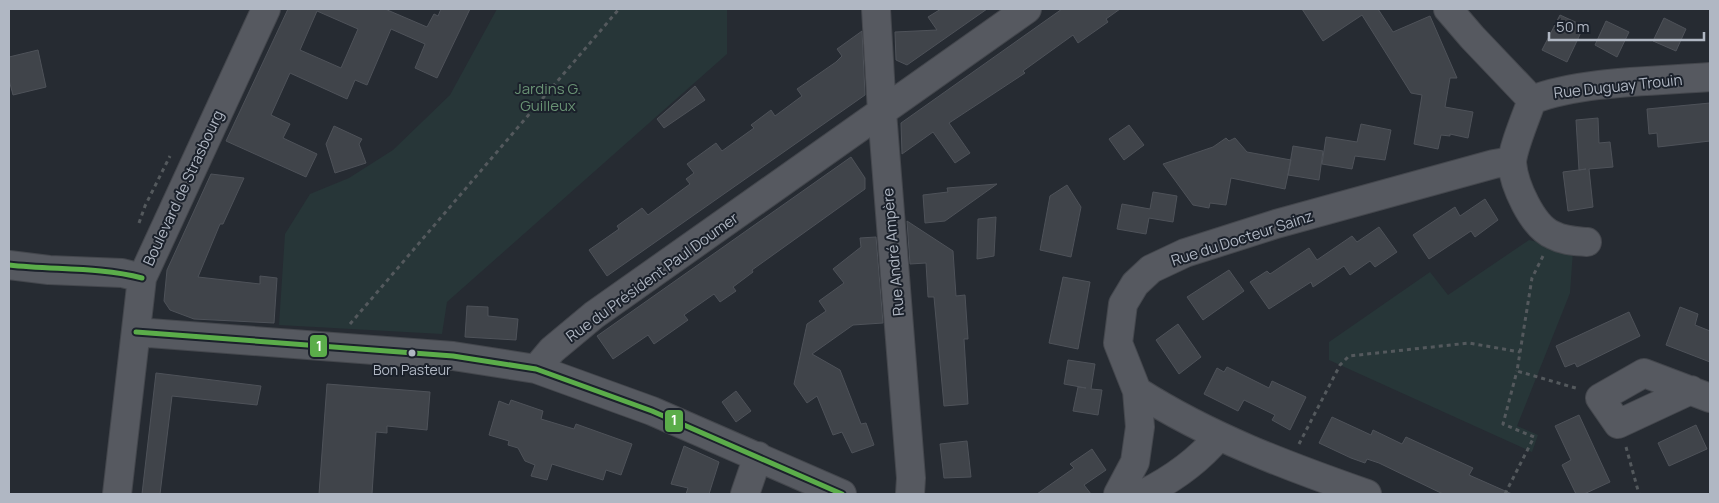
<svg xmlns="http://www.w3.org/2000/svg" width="1719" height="503" viewBox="0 0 1719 503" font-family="Manrope,sans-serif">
<rect width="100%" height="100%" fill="#262b32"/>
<path fill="#273638" d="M 497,9 L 727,9 L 727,54 L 447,302 L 442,334 L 279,325 L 285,234 L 310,194 L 349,178 L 393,150 L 450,95 Z
M 1529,240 L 1573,251 L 1570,293 L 1517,426 L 1538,435 L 1532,452 L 1329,360 L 1329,342 L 1430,272 L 1448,295 Z"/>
<path fill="#40444a" stroke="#4e5259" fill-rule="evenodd" d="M 288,9 L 385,9 L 427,27 L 434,14 L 438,16 L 441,9 L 470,9 L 437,78 L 415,68 L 425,44 L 391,29 L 367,85 L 355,80 L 347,99 L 290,73 L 271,115 L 290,124 L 283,138 L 317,154 L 306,177 L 226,141 ZM 317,11 L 358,29 L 341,68 L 300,50 Z
M 941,9 L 987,9 L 907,65 L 896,60 L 895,32 L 937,30 L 928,17 Z
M 1062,9 L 1120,9 L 1106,19 L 1108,22 L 1078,43 L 1073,35 L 1023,71 L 1025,73 L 949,123 L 970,153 L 955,163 L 933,132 L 902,154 L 901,123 Z
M 1302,9 L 1378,9 L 1393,32 L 1430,16 L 1457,78 L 1450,78 L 1445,107 L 1473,112 L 1468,138 L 1450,134 L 1450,136 L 1441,135 L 1438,149 L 1414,144 L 1422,95 L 1411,93 L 1362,15 L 1323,41 Z
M 1560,15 L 1584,26 L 1567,62 L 1542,50 Z
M 1664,18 L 1686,29 L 1676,51 L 1653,41 Z
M 1606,21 L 1629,32 L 1617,57 L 1595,45 Z
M 862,31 L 865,95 L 607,276 L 589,250 L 619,229 L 617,226 L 642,208 L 648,215 L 690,184 L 686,179 L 694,173 L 687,164 L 716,143 L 722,151 L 754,128 L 751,125 L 771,110 L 775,116 L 802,96 L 797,89 L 836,62 L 842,56 L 837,49 Z
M 38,50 L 46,87 L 13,95 L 9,80 L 9,57 Z
M 695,86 L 705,100 L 664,128 L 657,119 Z
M 1710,103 L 1710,141 L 1658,147 L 1657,133 L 1649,134 L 1647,109 Z
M 1598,118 L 1599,143 L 1610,142 L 1613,167 L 1589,169 L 1593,207 L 1568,211 L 1563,172 L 1586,169 L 1579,170 L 1576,120 Z
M 1361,124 L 1391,130 L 1385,160 L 1355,156 L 1352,169 L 1322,164 L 1326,137 L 1357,142 Z
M 1129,125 L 1144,145 L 1124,160 L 1109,139 Z
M 334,126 L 362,139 L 359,144 L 366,163 L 335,173 L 326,144 Z
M 1226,138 L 1229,141 L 1235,138 L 1247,152 L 1291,160 L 1285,189 L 1231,178 L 1226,205 L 1210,203 L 1209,208 L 1193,205 L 1163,164 L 1213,147 Z
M 1293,146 L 1323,151 L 1319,180 L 1288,175 Z
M 851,157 L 865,178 L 865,189 L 752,270 L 753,272 L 733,287 L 736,291 L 720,302 L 714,294 L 684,315 L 688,320 L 654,344 L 648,335 L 613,359 L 597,336 Z
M 211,174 L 244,178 L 223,224 L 220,224 L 198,277 L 260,284 L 260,276 L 277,278 L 274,323 L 194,319 L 170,310 L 164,301 L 167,270 Z
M 997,184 L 945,221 L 925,223 L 923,195 L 948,192 L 947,188 Z
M 1067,185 L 1081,207 L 1071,257 L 1040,250 L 1050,196 Z
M 1153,192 L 1177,196 L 1173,222 L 1149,218 L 1146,234 L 1117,229 L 1122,204 L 1150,209 Z
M 1485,199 L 1498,220 L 1475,237 L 1471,231 L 1429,259 L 1413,235 L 1455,207 L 1460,216 Z
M 996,217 L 994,256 L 977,259 L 978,219 Z
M 907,221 L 953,251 L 956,296 L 965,295 L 968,339 L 964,339 L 968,404 L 944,406 L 934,297 L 928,297 L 926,263 L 910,264 Z
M 1379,227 L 1397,252 L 1375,267 L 1370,261 L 1350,275 L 1344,266 L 1313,287 L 1311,282 L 1269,309 L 1250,282 L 1267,271 L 1270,274 L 1309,248 L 1317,260 L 1352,236 L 1357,242 Z
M 876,237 L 883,323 L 853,325 L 812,354 L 840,370 L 861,424 L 866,423 L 874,445 L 852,453 L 842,432 L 833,435 L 817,396 L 807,403 L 794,384 L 807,324 L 826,311 L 819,301 L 844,283 L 833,269 L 861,247 L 860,238 Z
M 1229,270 L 1244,291 L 1203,320 L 1187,297 Z
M 1063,277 L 1090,282 L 1078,349 L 1049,343 Z
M 467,306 L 488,307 L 488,316 L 518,319 L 516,340 L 465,337 Z
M 1680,307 L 1698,314 L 1695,325 L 1710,331 L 1710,362 L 1666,345 Z
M 1629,312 L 1640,336 L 1577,367 L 1575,363 L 1565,367 L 1556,346 Z
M 1178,324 L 1201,357 L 1179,374 L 1156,340 Z
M 1068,360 L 1095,364 L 1091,389 L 1102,390 L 1098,415 L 1073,411 L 1078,387 L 1086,388 L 1064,384 Z
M 1227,367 L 1269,388 L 1272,381 L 1306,397 L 1290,430 L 1272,420 L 1275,415 L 1244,400 L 1238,411 L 1204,394 L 1217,368 L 1224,372 Z
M 156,373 L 261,386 L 257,405 L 172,396 L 160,494 L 142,494 Z
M 327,384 L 430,392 L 427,430 L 387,426 L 387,433 L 376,432 L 372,494 L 319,494 Z
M 736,391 L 751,411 L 736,422 L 722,402 Z
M 511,400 L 543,411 L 541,419 L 574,429 L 576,424 L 632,444 L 621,475 L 606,470 L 603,480 L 552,464 L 547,480 L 531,476 L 535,465 L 525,461 L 518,448 L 508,445 L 509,441 L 489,435 L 499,401 L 509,405 Z
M 1579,415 L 1610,482 L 1584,494 L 1576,494 L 1562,465 L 1571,460 L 1555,426 Z
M 1332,417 L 1371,435 L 1373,430 L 1402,444 L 1406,437 L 1473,468 L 1469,475 L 1512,494 L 1443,494 L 1379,463 L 1367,459 L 1365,463 L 1351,458 L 1319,443 Z
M 1696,425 L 1707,449 L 1669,466 L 1658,443 Z
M 967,441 L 971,477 L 944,478 L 940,444 Z
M 684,446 L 719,462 L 709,494 L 686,494 L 688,488 L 671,484 Z
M 1092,449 L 1106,470 L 1084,485 L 1091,494 L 1037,494 L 1074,468 L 1070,464 Z"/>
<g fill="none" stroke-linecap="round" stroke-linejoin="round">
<g stroke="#44474d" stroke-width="30">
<path id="minor" d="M 876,9 L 882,112 L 911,478 L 910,494
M 1448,9 L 1472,37 L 1532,100
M 1587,242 C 1575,241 1564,241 1553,235 C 1532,226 1514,185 1512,163 C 1512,150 1527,114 1532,100 C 1580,81 1657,81 1710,77
M 9,265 L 49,270 L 122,273 L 142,278
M 136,332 L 453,356 L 536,369 L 652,411 L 842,494
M 536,369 L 552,350 L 594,315 L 1027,9
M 1691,390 L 1618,424 L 1600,398 L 1644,373 L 1710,398
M 1137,391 C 1209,437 1287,466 1367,494
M 117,494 L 142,278 L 266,9
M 745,494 L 758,456
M 1118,494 L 1135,462 L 1140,427 L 1137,391 L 1118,343 L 1123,304 L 1135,284 L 1151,269 L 1185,253 L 1276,224 L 1494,164 L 1512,161
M 1143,494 C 1171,480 1198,461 1218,437"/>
</g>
<path stroke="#54595d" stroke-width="3" stroke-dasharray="4 4" stroke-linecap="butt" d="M 139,223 L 145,206 L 170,156
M 1543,256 L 1532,278 L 1517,371 L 1579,389
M 350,324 L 619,9
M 1299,444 L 1340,365 L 1349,356 L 1469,343 L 1520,352
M 1626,447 L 1639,494
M 1505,494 L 1534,437 L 1503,424 L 1517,371"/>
<use href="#minor" stroke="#565960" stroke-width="28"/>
<g stroke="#1b212b" stroke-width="9">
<path id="bus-1" d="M 9,265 C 53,270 100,267 142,278
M 136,332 L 453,356 L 536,369 L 652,411 L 842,494"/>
</g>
<use href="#bus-1" stroke="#5bad4a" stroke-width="5"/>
</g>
<circle fill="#b0b7c3" stroke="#1b212b" stroke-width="2" cx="412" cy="353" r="4.5"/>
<g text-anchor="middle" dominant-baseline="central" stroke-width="4" stroke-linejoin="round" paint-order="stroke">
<g font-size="14" fill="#b0b7c3" stroke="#1b212b">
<text x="412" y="369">Bon Pasteur</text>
</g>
<g font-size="15" fill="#b0b7c3" stroke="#1b212b">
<text transform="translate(1618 86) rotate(-6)">Rue Duguay Trouin</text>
<text transform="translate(183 188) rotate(-65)">Boulevard de Strasbourg</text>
<text transform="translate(1242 238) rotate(-18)">Rue du Docteur Sainz</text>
<text transform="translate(893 252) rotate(-95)">Rue André Ampère</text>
<text transform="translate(652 277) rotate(-36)">Rue du Président Paul Doumer</text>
</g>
<g font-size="15" fill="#699274" stroke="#1b212b">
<text x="548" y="88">Jardins G.<tspan x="548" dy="17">Guilleux</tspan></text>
</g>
</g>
<g stroke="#1b212b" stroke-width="2">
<rect x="309" y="334" width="19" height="24" rx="5" fill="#5bad4a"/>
<rect x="664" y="409" width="20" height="24" rx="5" fill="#5bad4a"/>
</g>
<g font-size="14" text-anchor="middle" font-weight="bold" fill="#fff">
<text x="319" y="351">1</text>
<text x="674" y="425">1</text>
</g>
<rect width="1719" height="503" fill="none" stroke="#b0b7c3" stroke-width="20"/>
<path d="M1549 32v8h155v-8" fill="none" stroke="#b0b7c3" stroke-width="2.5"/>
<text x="1556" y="32" font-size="15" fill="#b0b7c3" stroke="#1b212b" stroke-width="4" paint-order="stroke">50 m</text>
</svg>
